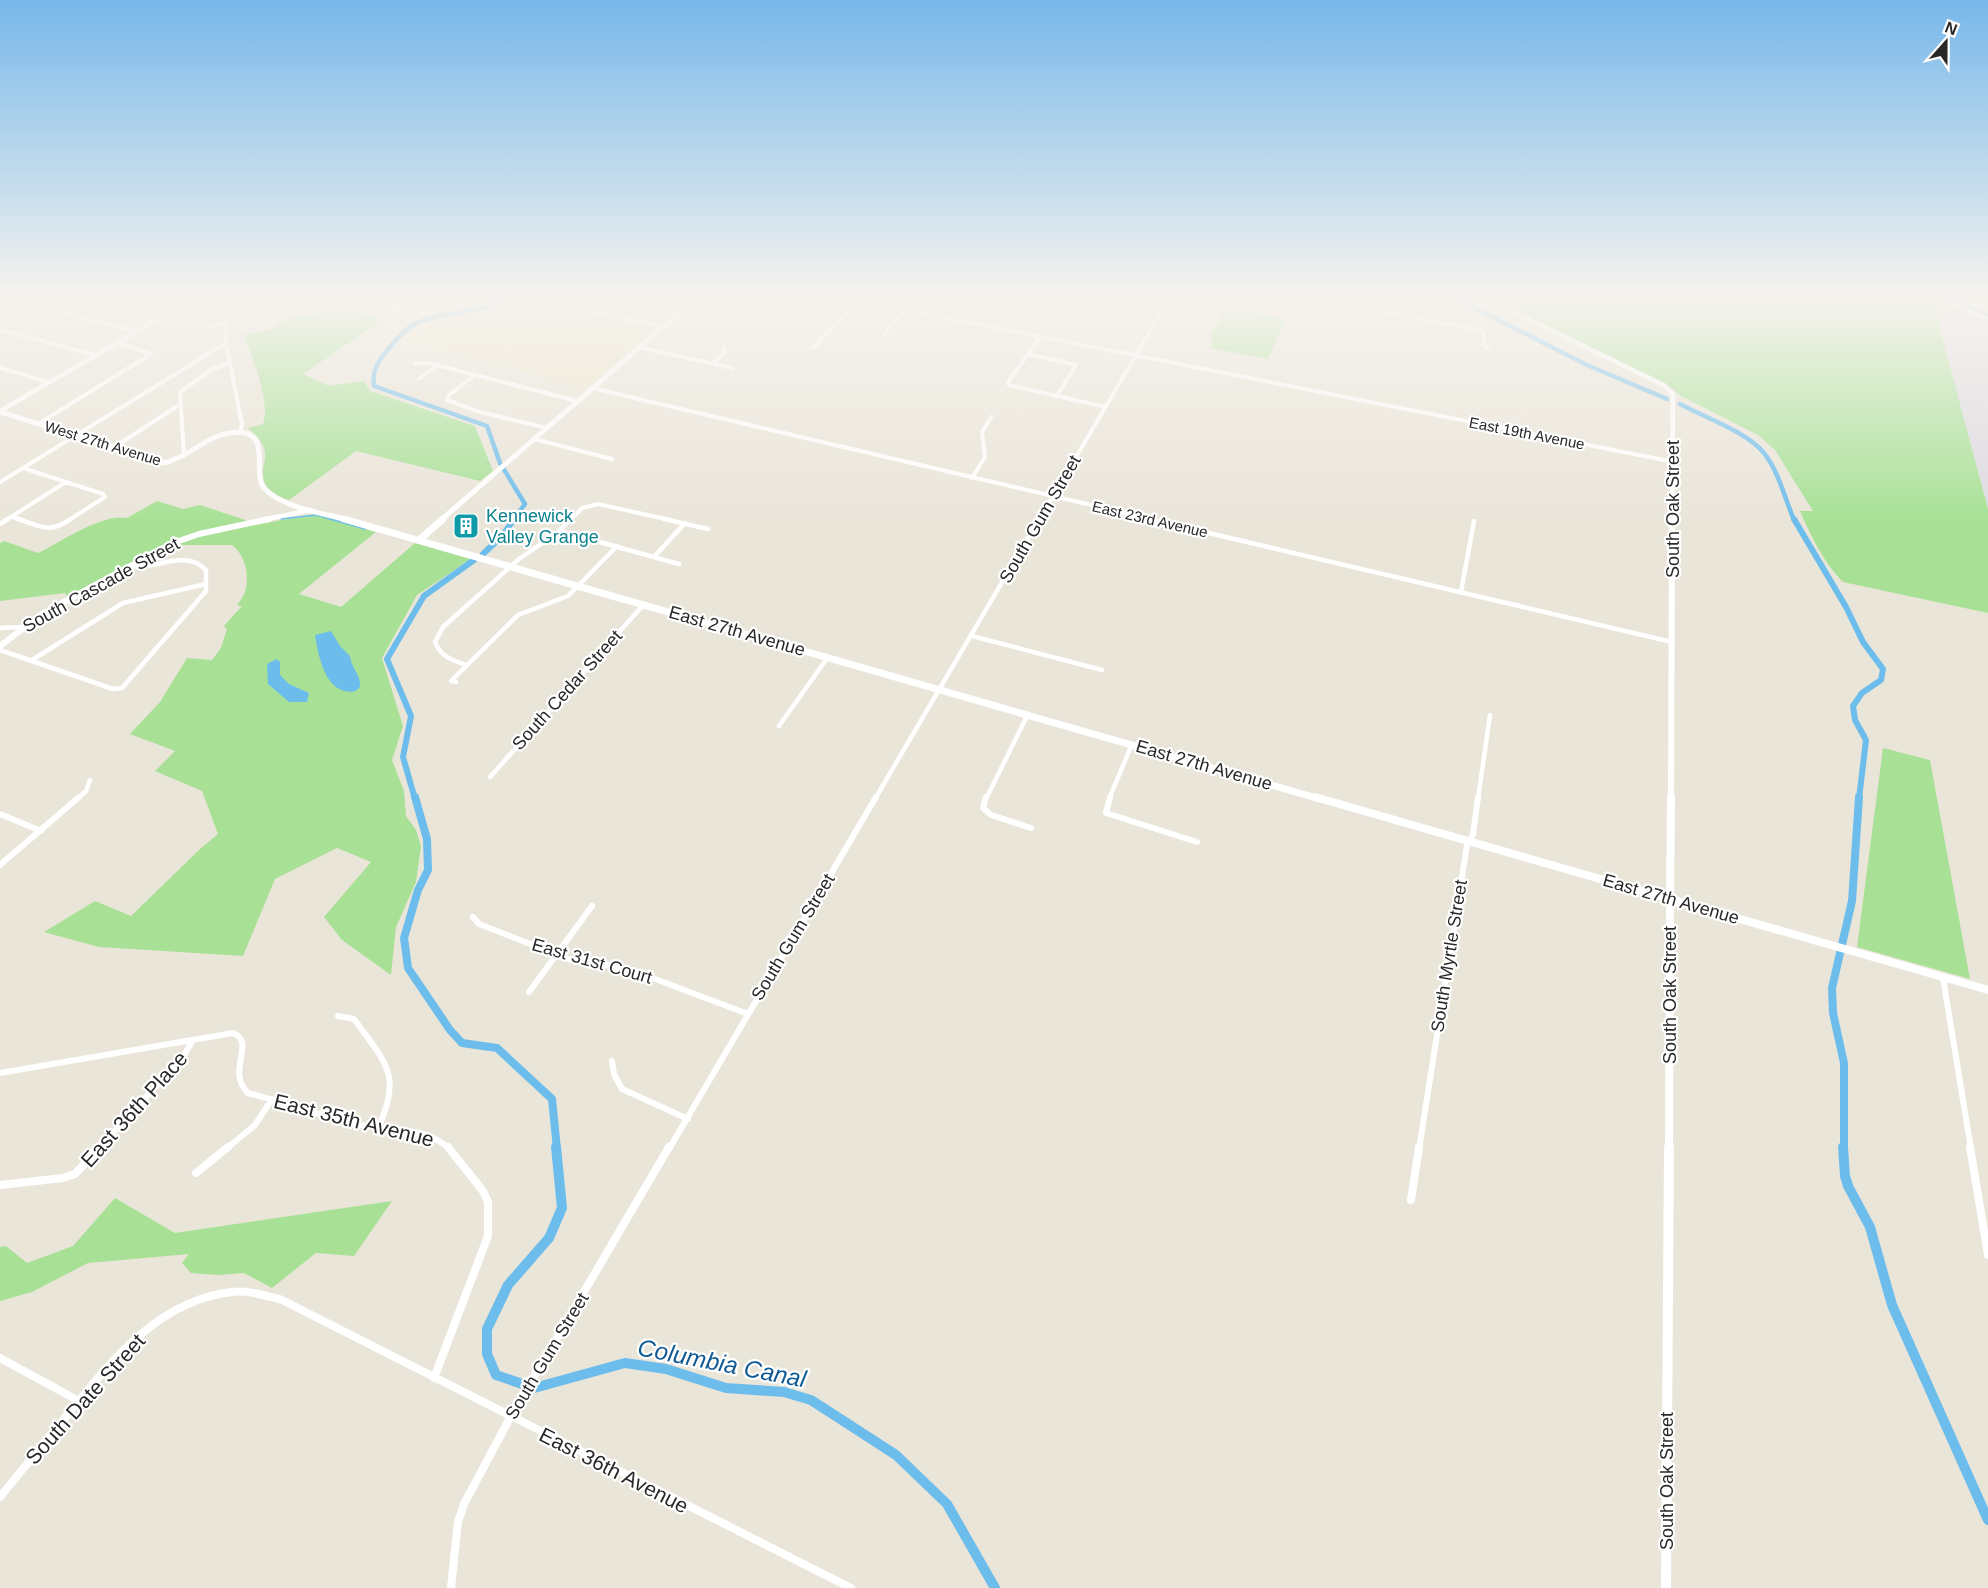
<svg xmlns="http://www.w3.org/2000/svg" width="1988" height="1588" viewBox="0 0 1988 1588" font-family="Helvetica,sans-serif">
<rect width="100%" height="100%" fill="#eae5d9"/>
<path fill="#dddae2" d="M 1932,299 L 1941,299 L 1988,320 L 1988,509 Z"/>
<path fill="#ece4c9" d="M 513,299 L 620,324 L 652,329 L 652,331 L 587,388 L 403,341 L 423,327 L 496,309 Z"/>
<path fill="#a8e196" d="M 1492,299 L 1932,299 L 1988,509 L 1988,613 L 1843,582 C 1823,562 1811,536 1800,511 L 1813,511 L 1775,450 L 1758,435 L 1681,396 L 1665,383 Z
M 339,308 L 384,319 L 303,374 L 329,386 L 364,381 L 370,391 L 475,426 L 493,471 L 480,481 L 356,451 L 289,500 C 278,496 264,490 263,476 C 262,468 266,460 265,452 C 263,441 256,435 248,428 L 263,424 C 271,402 252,357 244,335 L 270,330 L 287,319 Z
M 1226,308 L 1286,319 L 1268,359 L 1210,348 L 1214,340 L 1209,339 Z
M 157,501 L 183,509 L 200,505 L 248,521 L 192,534 L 68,598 L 65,593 L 0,601 L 0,543 L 4,541 L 38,553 C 61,542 102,513 127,518 Z
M 314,514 L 376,532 L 299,594 L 341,607 L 415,543 L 471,559 L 417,595 L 382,658 L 403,726 L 392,760 L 404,791 L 406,816 L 416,830 L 421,846 L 416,882 L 396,927 L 391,975 L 342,940 L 324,917 L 371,862 L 337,848 L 275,879 L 243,956 L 99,947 L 44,932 L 95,901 L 131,916 L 200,849 L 218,834 L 202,791 L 155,771 L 175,751 L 130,734 L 160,702 L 187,658 L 212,660 L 221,648 L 227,629 L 224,626 L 242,606 L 237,605 C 240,601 244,596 245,592 C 250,575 245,555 232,545 L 173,545 L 212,533 Z
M 1883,748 L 1930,760 L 1970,979 L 1857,947 Z
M 115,1198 L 175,1233 L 392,1201 L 354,1256 L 316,1253 L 272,1288 L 244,1273 L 218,1275 L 191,1273 L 182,1263 L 189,1254 L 88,1263 L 32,1292 L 0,1301 L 0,1247 L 6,1246 L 27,1263 L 73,1246 Z"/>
<path fill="#6dbdec" d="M 331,631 L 340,646 L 350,656 C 351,668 361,674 360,687 L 356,691 C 326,698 318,655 315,635 Z
M 277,659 L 280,662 L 280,675 L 289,684 L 309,693 L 307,702 L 289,702 L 268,684 L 267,664 Z"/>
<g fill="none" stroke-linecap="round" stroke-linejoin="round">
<path stroke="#6dbdec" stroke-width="1.5" d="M 281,519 L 316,515 L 365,529"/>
<path stroke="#6dbdec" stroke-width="4.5" d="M 503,299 C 475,316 441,310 413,325 C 402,332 394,342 386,352 C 377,362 372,372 374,386 L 487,426 L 500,463 L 525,504 L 513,520
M 1457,299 L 1587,365 L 1667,399
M 1951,299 L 1988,316
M 1680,404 C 1704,417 1747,432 1764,453 C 1779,472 1785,499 1794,520"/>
<path stroke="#6dbdec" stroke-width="6" d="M 1794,519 L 1846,607 L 1863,642 L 1883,669 L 1881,680 L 1862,693 L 1853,706 L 1855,720 L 1866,740 L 1859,799
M 483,554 L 503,535 L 514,519
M 415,799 L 403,757 L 411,716 L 387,659 L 424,596 L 474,560"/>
<path stroke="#6dbdec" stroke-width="8" d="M 415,797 L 427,839 L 428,870 L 418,890 L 404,938 L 408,968 L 450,1030 L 462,1043 L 497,1048 L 552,1099 L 557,1149
M 1844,1149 L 1844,1063 L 1833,1013 L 1832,988 L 1852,901 L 1859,797"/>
<path stroke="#6dbdec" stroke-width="10" d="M 556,1147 L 562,1208 L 549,1238 L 508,1285 L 487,1329 L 487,1354 L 496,1375 L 534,1388 L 625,1363 L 666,1369 L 726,1388 L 784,1392 L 811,1400 L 896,1455 L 947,1504 L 995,1588
M 1843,1147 L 1845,1176 L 1848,1186 L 1870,1227 L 1892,1305 L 1988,1520"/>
<path stroke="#fff" stroke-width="4" d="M 6,299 L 137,331
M 223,299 L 226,343 L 242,424 L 240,433
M 308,299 L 312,313
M 370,299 L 395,305 L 401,309
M 539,299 L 663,327
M 851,299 L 1674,462
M 1361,299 L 1361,305 L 1369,309 L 1481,330 L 1484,334 L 1483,345 L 1488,348
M 1944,299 L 1988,319
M 379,318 L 401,309 L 452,299
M 94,320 L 130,299
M 211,326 L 226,323
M 0,330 L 96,355
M 884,334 L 906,309
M 1041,336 L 1008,382 L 1009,385 L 1106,407
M 639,347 L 732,368
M 813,348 L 859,300
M 1028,354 L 1076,365 L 1056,397
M 415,363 L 428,363 L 577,401
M 712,364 L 725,352 L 723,347
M 0,368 L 48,382
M 475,375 L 448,396 L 447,400 L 480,412 L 547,428
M 419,379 L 438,365
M 592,388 L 1155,520
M 38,424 L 151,354 L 117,342
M 534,439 L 612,459
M 113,448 L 179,405
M 184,456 L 180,392 L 211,370 L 230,363
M 23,468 L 103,494 L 105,497 L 69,520
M 972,478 L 985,457 L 982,432 L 991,417
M 0,482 L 226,343
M 12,517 L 23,520
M 6,520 L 66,482
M 570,520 L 582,508 L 598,504 L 670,520
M 1039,520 L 1169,299"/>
<path stroke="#fff" stroke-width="4.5" d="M 18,519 C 43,527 48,534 71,519
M 664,519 L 708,529
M 1149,519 L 1672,642
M 0,524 L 8,519
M 560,531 L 679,564
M 654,557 L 685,523
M 1461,592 L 1474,521
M 0,628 L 24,627
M 972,636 L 1102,670
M 0,650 L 113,689 L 122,688 L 206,591 L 206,570 C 186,548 157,570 131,566
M 32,660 L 123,603 L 206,584
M 466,665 C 452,660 441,657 435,642 L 443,627 L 519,559 L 557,533 L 571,519
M 456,682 L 451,681 L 518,615 L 568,596 L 617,546
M 779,726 L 828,657
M 490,777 L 644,604
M 77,799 L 86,791 L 90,780
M 875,799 L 1039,519
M 986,799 L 1028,714
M 1109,799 L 1132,744
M 1478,799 L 1490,715"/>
<path stroke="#fff" stroke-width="6" d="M 986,797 L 983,808 L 991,815 L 1031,828
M 1110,797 L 1106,813 L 1197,842
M 0,814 L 41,831
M 0,865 L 79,797
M 473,917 L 479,924 L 571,960 L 626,968 L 748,1014
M 1943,978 L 1971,1149
M 529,992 L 592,906
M 338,1016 L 354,1019 C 385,1062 403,1075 378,1128
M 612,1061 L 614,1074 L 622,1089 L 688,1119
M 0,1073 L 233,1033 C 257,1043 225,1071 248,1093 C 289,1104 331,1119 372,1127 C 405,1133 422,1126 450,1149
M 98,1149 L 183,1057 L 193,1040
M 226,1149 L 255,1125 L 272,1099
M 669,1149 L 876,797
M 1419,1149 L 1467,845 L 1473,835 L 1478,797"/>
<path stroke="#fff" stroke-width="8" d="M 1970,1147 L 1988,1255
M 196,1173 L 228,1147
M 0,1185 L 63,1178 L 75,1174 L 100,1147
M 1411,1200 L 1419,1147
M 0,1358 L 79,1401
M 434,1378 L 488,1236 L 488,1202 L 483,1191 L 448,1147
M 0,1497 C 21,1471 43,1445 64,1419 C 109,1364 157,1300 232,1292 C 249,1290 266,1296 282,1300 L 851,1588
M 451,1588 L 458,1522 L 464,1504 L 511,1416 L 669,1147"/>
<path stroke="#fff" stroke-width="4.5" d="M 1487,299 L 1663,385 L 1673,394 L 1672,520
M 0,411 L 192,299
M 262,520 L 311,510"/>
<path stroke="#fff" stroke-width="6" d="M 0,646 L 42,614 L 173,543 L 199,534 L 269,519
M 1671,799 L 1672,519"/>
<path stroke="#fff" stroke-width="8" d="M 1671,797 L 1670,899 L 1988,990"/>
<path stroke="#fff" stroke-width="5" d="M 0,412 L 164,463 C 188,458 206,436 230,433 C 275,426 251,472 264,488 C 280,507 326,514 349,520
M 441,520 L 695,299"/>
<path stroke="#fff" stroke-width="7" d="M 344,519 L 1320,799
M 419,540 L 443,519"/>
<path stroke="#fff" stroke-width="8" d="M 1315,797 L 1670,899 L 1669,1149"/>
<path stroke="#fff" stroke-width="10" d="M 1666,1588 L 1669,1147"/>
<path stroke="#9d9eb2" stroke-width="1.5" d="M 1978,299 L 1988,302"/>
</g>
<linearGradient id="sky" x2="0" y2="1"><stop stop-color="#77b8ea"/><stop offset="0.57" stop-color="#f6f3ee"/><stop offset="1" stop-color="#f6f3ee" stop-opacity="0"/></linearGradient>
<rect width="1988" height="521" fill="url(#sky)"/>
<defs>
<g id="building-square" transform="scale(1.35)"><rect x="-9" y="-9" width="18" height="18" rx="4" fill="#0f9aa8" stroke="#fff"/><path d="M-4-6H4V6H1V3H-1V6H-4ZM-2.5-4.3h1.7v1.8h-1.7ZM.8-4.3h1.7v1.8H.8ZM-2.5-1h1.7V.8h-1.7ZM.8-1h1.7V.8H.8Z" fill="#fff"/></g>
</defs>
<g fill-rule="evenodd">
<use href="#building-square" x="466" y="526"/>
</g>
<g text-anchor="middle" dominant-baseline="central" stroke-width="4.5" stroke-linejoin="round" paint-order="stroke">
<g font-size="15" fill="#282828" stroke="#fff">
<text transform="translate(1527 433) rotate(11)">East 19th Avenue</text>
<text transform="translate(103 443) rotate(17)">West 27th Avenue</text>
<text transform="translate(1150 519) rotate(13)">East 23rd Avenue</text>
</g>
<g font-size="18" fill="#282828" stroke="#fff">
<text transform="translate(1673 509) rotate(-90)">South Oak Street</text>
<text transform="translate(1040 519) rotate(-60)">South Gum Street</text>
<text transform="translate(101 585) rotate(-29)">South Cascade Street</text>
<text transform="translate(737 631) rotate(16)">East 27th Avenue</text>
<text transform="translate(567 690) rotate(-48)">South Cedar Street</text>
<text transform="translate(1204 765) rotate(16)">East 27th Avenue</text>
<text transform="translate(1671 899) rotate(16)">East 27th Avenue</text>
<text transform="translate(793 937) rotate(-59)">South Gum Street</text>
<text transform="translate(1449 956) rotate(-81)">South Myrtle Street</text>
<text transform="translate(592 961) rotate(16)">East 31st Court</text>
<text transform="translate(1670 995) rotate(-90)">South Oak Street</text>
<text transform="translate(547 1356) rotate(-59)">South Gum Street</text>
<text transform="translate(1667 1481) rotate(-90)">South Oak Street</text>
</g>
<g font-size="18" fill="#0d838f" stroke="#fff" text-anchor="start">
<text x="486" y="516">Kennewick<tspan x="486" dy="21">Valley Grange</tspan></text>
</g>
<g font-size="21" fill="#282828" stroke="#fff">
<text transform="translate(134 1109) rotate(-48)">East 36th Place</text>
<text transform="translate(354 1120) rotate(14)">East 35th Avenue</text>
<text transform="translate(85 1399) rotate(-48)">South Date Street</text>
<text transform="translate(614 1470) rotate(27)">East 36th Avenue</text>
</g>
<g font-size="24" font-style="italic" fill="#0f5995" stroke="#fff">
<text transform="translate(722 1363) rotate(11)">Columbia Canal</text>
</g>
</g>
<g transform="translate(1946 42) rotate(21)" stroke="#ffffff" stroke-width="4.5" paint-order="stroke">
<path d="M0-4.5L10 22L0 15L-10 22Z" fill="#282828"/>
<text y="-9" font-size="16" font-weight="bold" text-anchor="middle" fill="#282828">N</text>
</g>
</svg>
